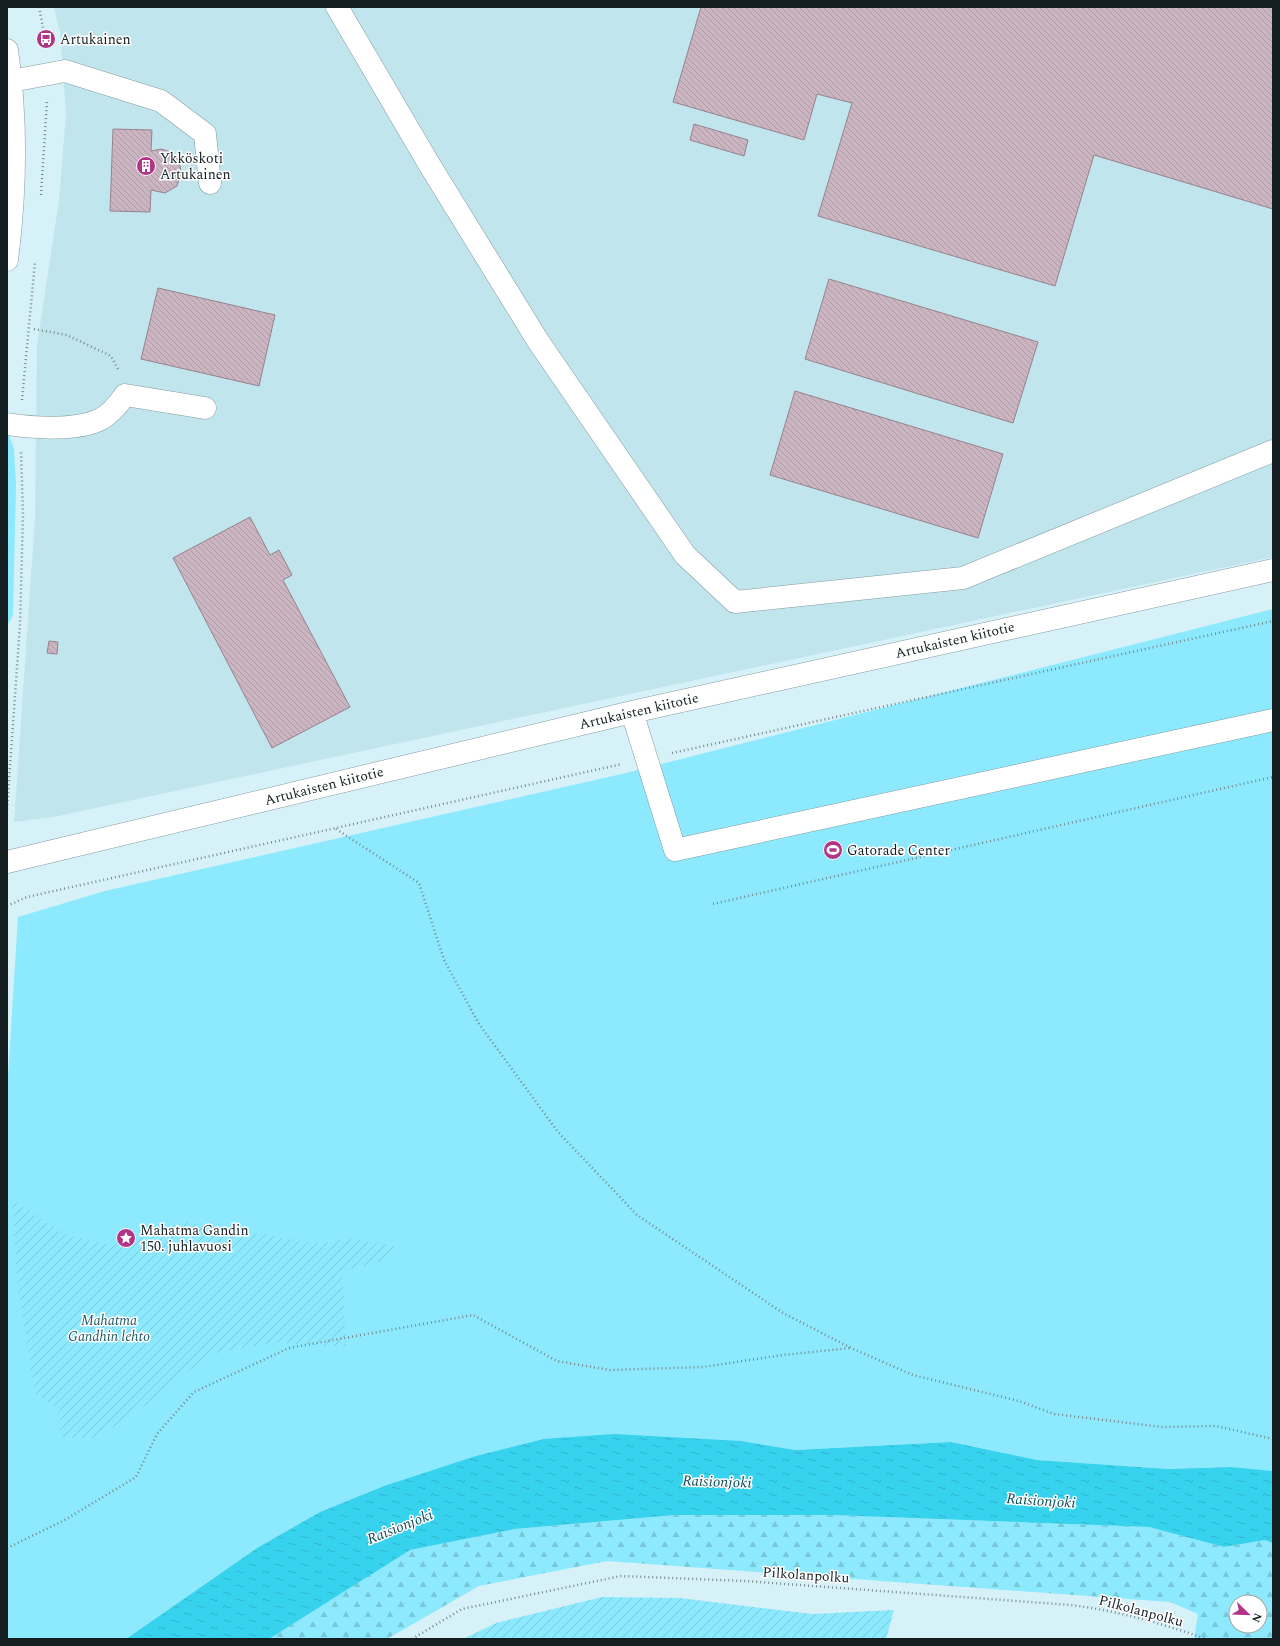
<svg xmlns="http://www.w3.org/2000/svg" width="1280" height="1646" viewBox="0 0 1280 1646" font-family="Spectral,serif">
<defs>
<pattern id="forest-firs" width="22" height="20" patternUnits="userSpaceOnUse"><rect width="22" height="20" fill="#8deafe"/><path d="M5 1l3.5 6h-7zM16 11l3.5 6h-7z" fill="#79c8d9"/></pattern>
<pattern id="garden-furrows" width="10" height="10" patternUnits="userSpaceOnUse"><rect width="10" height="10" fill="#8deafe"/><path d="M-1 1l2-2M0 10L10 0M9 11l2-2" fill="none" stroke="#79c8d9"/></pattern>
<pattern id="water-ripples" width="26" height="14" patternUnits="userSpaceOnUse"><rect width="26" height="14" fill="#36d2ee"/><path d="M2 4q2-2 4 0t4 0M15 11q2-2 4 0t4 0" fill="none" stroke="#2fb4cc"/></pattern>
<pattern id="building-back-hatch" width="6" height="6" patternUnits="userSpaceOnUse"><rect width="6" height="6" fill="#cab5c0"/><path d="M-1 5l2 2M0 0l6 6M5-1l2 2" fill="none" stroke="#ad9ba5"/></pattern>
</defs>
<rect width="100%" height="100%" fill="#d7f1f8"/>
<path fill="#c1e5ed" d="M 54,7 L 1273,7 L 1273,557 L 53,817 L 14,822 L 35,518 L 37,345 L 59,200 L 66,115 L 60,32 Z"/>
<path fill="#8deafe" d="M 7,434 L 9,434 L 14,449 L 16,485 L 13,615 L 7,626 Z
M 1273,609 L 1273,1472 L 1231,1467 L 1168,1469 L 1037,1460 L 951,1442 L 795,1450 L 741,1441 L 384,1486 L 320,1512 L 257,1548 L 126,1639 L 7,1639 L 7,1093 L 18,917 L 105,891 L 626,773 Z"/>
<path fill="url(#forest-firs)" fill-rule="evenodd" d="M 675,1515 L 831,1515 L 1149,1527 L 1224,1547 L 1265,1540 L 1273,1543 L 1273,1639 L 1194,1639 L 1198,1614 L 1170,1602 L 607,1561 L 479,1586 L 387,1639 L 269,1639 L 409,1550 L 515,1529 ZM 1236,1602 L 1260,1602 L 1260,1626 L 1236,1626 Z"/>
<path fill="url(#garden-furrows)" d="M 12,1199 L 65,1235 L 107,1244 L 186,1222 L 322,1244 L 346,1238 L 394,1246 L 388,1260 L 342,1271 L 346,1347 L 275,1343 L 210,1354 L 147,1404 L 97,1438 L 61,1437 L 59,1409 L 35,1394 L 17,1282 Z
M 602,1597 L 680,1598 L 812,1614 L 894,1610 L 886,1639 L 463,1639 L 496,1623 Z"/>
<path fill="url(#water-ripples)" d="M 614,1434 L 741,1441 L 795,1450 L 951,1442 L 1037,1460 L 1168,1469 L 1231,1467 L 1273,1471 L 1273,1543 L 1265,1540 L 1224,1547 L 1149,1527 L 831,1515 L 675,1515 L 515,1529 L 410,1550 L 269,1639 L 126,1639 L 257,1548 L 320,1512 L 384,1486 L 476,1456 L 544,1439 Z"/>
<path fill="url(#building-back-hatch)" stroke="#97828d" d="M 701,7 L 1273,7 L 1273,209 L 1094,155 L 1055,286 L 818,216 L 852,103 L 817,94 L 804,140 L 673,102 Z
M 694,124 L 748,140 L 744,156 L 690,140 Z
M 113,129 L 152,130 L 151,151 L 161,149 L 171,152 L 179,160 L 181,172 L 177,186 L 165,193 L 151,190 L 150,212 L 110,211 Z
M 829,279 L 1038,342 L 1013,423 L 805,359 Z
M 158,288 L 275,315 L 259,386 L 141,359 Z
M 795,391 L 1003,454 L 978,538 L 770,475 Z
M 250,517 L 270,555 L 279,550 L 292,575 L 283,580 L 350,707 L 272,748 L 173,558 Z
M 49,641 L 58,642 L 57,654 L 47,653 Z"/>
<g fill="none" stroke-linecap="round" stroke-linejoin="round">
<g stroke="#839ca1" stroke-width="23">
<path id="minor" d="M 337,7 L 429,164 L 538,341 L 685,555 L 735,602 L 963,578 L 1273,451
M 7,50 C 17,120 16,190 7,260
M 11,81 L 65,71 L 161,101 L 205,134 L 210,183
M 7,424 C 33,428 75,431 99,420 C 110,415 118,405 125,395 L 205,408
M 632,712 L 675,850 L 1273,720
M 7,862 L 632,712 L 1273,570"/>
</g>
<path stroke="#77898e" stroke-width="2.5" stroke-dasharray="1 3" stroke-linecap="butt" d="M 39,7 L 47,48
M 41,195 L 47,101
M 34,329 L 67,335 L 111,356 L 119,371
M 22,400 L 35,262
M 672,753 L 1273,621
M 7,809 L 20,625 L 23,515 L 21,451
M 336,829 L 419,883 L 444,960 L 479,1024 L 558,1132 L 637,1215 L 783,1313 L 851,1348 L 913,1375 L 1019,1401 L 1054,1414 L 1162,1427 L 1216,1426 L 1273,1439
M 713,904 L 1273,777
M 7,906 L 27,897 L 622,764
M 7,1548 L 63,1521 L 136,1477 L 157,1434 L 194,1392 L 289,1348 L 473,1315 L 557,1361 L 610,1370 L 703,1367 L 783,1355 L 850,1348
M 412,1639 L 462,1609 L 621,1576 L 745,1581 L 1071,1605 C 1118,1611 1161,1623 1206,1639"/>
<use href="#minor" stroke="#fff" stroke-width="22"/>
</g>
<defs>
<g id="bus-disc" transform="scale(1)"><circle r="9.5" fill="#b13587" stroke="#fff"/><path d="M-5-6H5V4H4V6H2V4H-2V6H-4V4H-5ZM-3.5-4V0h7V-4ZM-3.5 1.2v1.5H-2V1.2ZM2 1.2v1.5H3.5V1.2Z" fill="#fff"/></g>
<g id="building-disc" transform="scale(1)"><circle r="9.5" fill="#b13587" stroke="#fff"/><path d="M-4-6H4V6H1V3H-1V6H-4ZM-2.5-4.3h1.7v1.8h-1.7ZM.8-4.3h1.7v1.8H.8ZM-2.5-1h1.7V.8h-1.7ZM.8-1h1.7V.8H.8Z" fill="#fff"/></g>
<g id="stadium-disc" transform="scale(1)"><circle r="9.5" fill="#b13587" stroke="#fff"/><path d="M0-5a6.5 5 0 1 0 0 10a6.5 5 0 1 0 0-10ZM-3.5-1.8h7v3.6h-7Z" fill="#fff"/></g>
<g id="sight-disc" transform="scale(1)"><circle r="9.5" fill="#b13587" stroke="#fff"/><path d="M0-6L1.8-2.2L6-1.7L2.9 1.2L3.7 5.4L0 3.3L-3.7 5.4L-2.9 1.2L-6-1.7L-1.8-2.2Z" fill="#fff"/></g>
</defs>
<g fill-rule="evenodd">
<use href="#bus-disc" x="46" y="39"/>
<use href="#building-disc" x="146" y="166"/>
<use href="#stadium-disc" x="833" y="850"/>
<use href="#sight-disc" x="126" y="1238"/>
</g>
<g text-anchor="middle" dominant-baseline="central" stroke-width="3" stroke-linejoin="round" paint-order="stroke">
<g font-size="14" fill="#141e20" stroke="#fff" text-anchor="start">
<text x="60" y="39">Artukainen</text>
<text x="160" y="158">Ykköskoti<tspan x="160" dy="16">Artukainen</tspan></text>
<text x="847" y="850">Gatorade Center</text>
<text x="140" y="1230">Mahatma Gandin<tspan x="140" dy="16">150. juhlavuosi</tspan></text>
</g>
<g font-size="14" fill="#141e20" stroke="#fff">
<text transform="translate(955 640) rotate(-13)">Artukaisten kiitotie</text>
<text transform="translate(639 711) rotate(-13)">Artukaisten kiitotie</text>
<text transform="translate(324 786) rotate(-14)">Artukaisten kiitotie</text>
<text transform="translate(806 1575) rotate(4)">Pilkolanpolku</text>
<text transform="translate(1141 1611) rotate(15)">Pilkolanpolku</text>
</g>
<g font-size="14" font-style="italic" fill="#1b5864" stroke="#fff">
<text x="109" y="1320">Mahatma<tspan x="109" dy="16">Gandhin lehto</tspan></text>
</g>
<g font-size="15" font-style="italic" fill="#0c4e59" stroke="#fff">
<text transform="translate(717 1482) rotate(2)">Raisionjoki</text>
<text transform="translate(1041 1501) rotate(4)">Raisionjoki</text>
<text transform="translate(400 1527) rotate(-22)">Raisionjoki</text>
</g>
</g>
<rect width="1280" height="1646" fill="none" stroke="#141e20" stroke-width="16"/>
<g transform="translate(1248 1614) rotate(113)"><circle r="19" fill="#ffffff" stroke="#a1a5a6"/>
<path d="M0-3L7 15L0 10L-7 15Z" fill="#b13587"/>
<text y="-6" font-size="11" font-weight="bold" text-anchor="middle" fill="#141e20">N</text>
</g>
</svg>
